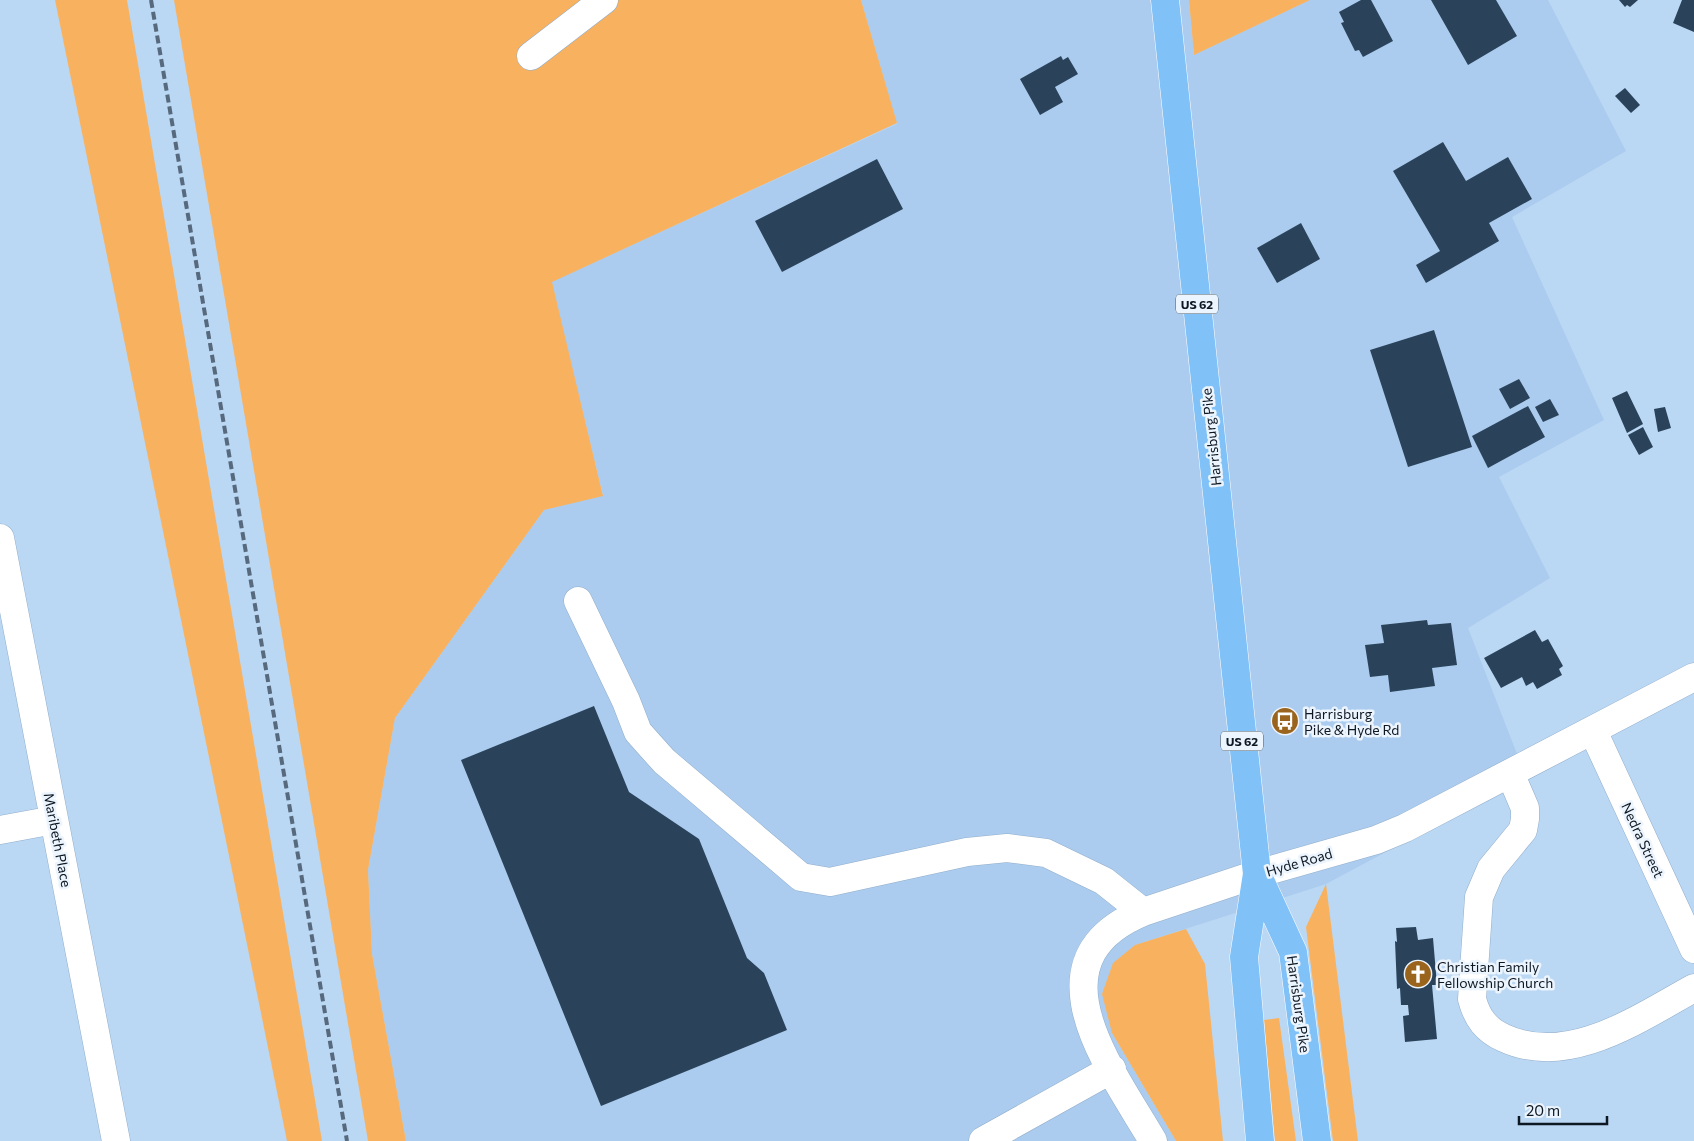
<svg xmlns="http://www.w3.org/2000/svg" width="1694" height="1141" viewBox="0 0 1694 1141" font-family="Commissioner,sans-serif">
<rect width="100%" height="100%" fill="#bad7f4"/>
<path fill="#abccef" d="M 861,0 L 1189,0 L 1194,55 L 1310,0 L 1548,0 L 1626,151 L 1512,217 L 1604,420 L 1499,477 L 1550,578 L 1468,628 L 1526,777 L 1326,884 L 1135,945 L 1112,1033 L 1176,1141 L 406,1141 L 372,954 L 368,870 L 395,718 L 544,510 L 603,495 L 551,282 L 897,124 Z"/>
<path fill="#f8b25f" d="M 55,0 L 127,0 L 322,1141 L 287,1141 Z
M 174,0 L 861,0 L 897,123 L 552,282 L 603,496 L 544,510 L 395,718 L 368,870 L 372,954 L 406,1141 L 368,1141 Z
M 1189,0 L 1310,0 L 1194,55 Z
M 1326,884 L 1358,1141 L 1333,1141 L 1306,927 Z
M 1186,929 L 1205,964 L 1223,1141 L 1176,1141 L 1112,1033 L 1102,994 L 1113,963 L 1135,945 Z
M 1279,1018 L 1296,1141 L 1275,1141 L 1264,1020 Z"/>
<path fill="#2a435a" d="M 1361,0 L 1371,0 L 1393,41 L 1363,57 L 1359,50 L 1355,51 L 1341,23 L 1344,22 L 1339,12 Z
M 1431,0 L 1496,0 L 1517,36 L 1468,65 Z
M 1619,0 L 1638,0 L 1630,7 L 1627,5 L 1625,7 Z
M 1682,0 L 1694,0 L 1694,32 L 1673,23 Z
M 1061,56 L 1063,60 L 1068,57 L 1078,74 L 1055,87 L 1063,102 L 1040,115 L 1020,79 Z
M 1625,88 L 1640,105 L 1631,113 L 1615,96 Z
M 1443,142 L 1466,181 L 1508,157 L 1532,199 L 1489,223 L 1499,241 L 1426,283 L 1416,265 L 1440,251 L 1393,171 Z
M 877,159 L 903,209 L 782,272 L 755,221 Z
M 1301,223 L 1320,259 L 1277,283 L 1257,248 Z
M 1434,330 L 1472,447 L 1408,467 L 1370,350 Z
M 1519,379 L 1530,398 L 1510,409 L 1499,389 Z
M 1627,391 L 1643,424 L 1627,433 L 1612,398 Z
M 1550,399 L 1559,415 L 1543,422 L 1535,407 Z
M 1528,406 L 1545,437 L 1488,468 L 1472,436 Z
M 1665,407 L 1671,428 L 1658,432 L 1654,409 Z
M 1643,427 L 1653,447 L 1639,455 L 1628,435 Z
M 1427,620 L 1428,625 L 1451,623 L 1457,665 L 1432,668 L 1435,686 L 1390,692 L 1388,675 L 1370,677 L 1365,645 L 1384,643 L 1381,625 Z
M 1535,630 L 1542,642 L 1548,639 L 1563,666 L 1559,669 L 1562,675 L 1537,689 L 1533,682 L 1526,686 L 1522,677 L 1501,688 L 1484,658 Z
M 594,706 L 629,792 L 699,839 L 747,958 L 764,973 L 787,1030 L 601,1106 L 461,760 Z
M 1416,927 L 1418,940 L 1433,938 L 1437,985 L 1432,985 L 1437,1039 L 1405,1042 L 1403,1016 L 1409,1015 L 1408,1005 L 1401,1005 L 1400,988 L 1397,989 L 1395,941 L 1397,942 L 1396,928 Z"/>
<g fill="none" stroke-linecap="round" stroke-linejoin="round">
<g stroke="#92aeca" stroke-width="29">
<path id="minor" d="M 531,56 L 604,0
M 0,538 L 116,1141
M 578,601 L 626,701 L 638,732 L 664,761 L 801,877 L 830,882 L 967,852 L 1007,848 L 1046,853 L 1104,881 L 1143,912
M 1593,731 L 1694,949
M 1510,773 L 1525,808 L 1525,819 L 1523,830 L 1491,869 L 1479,897 L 1472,999 C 1477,1018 1486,1030 1504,1038 C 1569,1068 1639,1018 1694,988
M 0,830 L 54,820
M 983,1141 L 1112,1069
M 1153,1141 C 1112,1070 1025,961 1143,912 L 1257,874 L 1376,840 L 1405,828 L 1694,677"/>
</g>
<g stroke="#fff" stroke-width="29">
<path id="major" d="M 1165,0 L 1257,874 L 1244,957 L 1260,1141
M 1257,874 L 1293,952 L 1317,1141"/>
</g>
<use href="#minor" stroke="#fff" stroke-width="28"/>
<use href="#major" stroke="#80c2f8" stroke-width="28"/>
<path stroke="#57697c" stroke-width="4" stroke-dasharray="8 4" stroke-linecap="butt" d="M 151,0 L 347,1141"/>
</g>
<defs>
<g id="bus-disc" transform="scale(1.4375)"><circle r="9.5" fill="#9a641d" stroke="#ecf5fe"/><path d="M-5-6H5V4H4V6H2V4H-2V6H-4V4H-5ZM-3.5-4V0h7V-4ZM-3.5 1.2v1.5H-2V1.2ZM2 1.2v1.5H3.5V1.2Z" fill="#fff"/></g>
<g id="church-disc" transform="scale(1.4375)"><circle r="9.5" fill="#9a641d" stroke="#ecf5fe"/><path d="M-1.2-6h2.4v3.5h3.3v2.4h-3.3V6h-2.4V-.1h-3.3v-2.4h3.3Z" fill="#fff"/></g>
</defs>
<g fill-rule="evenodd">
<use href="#bus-disc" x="1285" y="721"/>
<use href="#church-disc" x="1418" y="974"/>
</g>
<g text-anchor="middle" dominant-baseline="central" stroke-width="5" stroke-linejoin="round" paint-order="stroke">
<g fill="#ecf5fe" stroke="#515a65" stroke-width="1">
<rect x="1176" y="294.5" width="42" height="19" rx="4"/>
<rect x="1221" y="731.5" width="42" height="19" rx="4"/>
</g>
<g font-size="12" font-weight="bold" fill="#0e1823">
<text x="1197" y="304">US 62</text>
<text x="1242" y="741">US 62</text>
</g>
<g font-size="14" fill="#0e1823" stroke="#ecf5fe">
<text transform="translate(1211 437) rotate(-96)">Harrisburg Pike</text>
<text transform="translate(58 840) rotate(79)">Maribeth Place</text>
<text transform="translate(1643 840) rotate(65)">Nedra Street</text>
<text transform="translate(1299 862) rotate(-16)">Hyde Road</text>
<text transform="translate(1299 1004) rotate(82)">Harrisburg Pike</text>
</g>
<g font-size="14" fill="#0e1823" stroke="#ecf5fe" text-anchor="start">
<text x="1304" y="713">Harrisburg<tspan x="1304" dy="16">Pike &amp; Hyde Rd</tspan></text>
<text x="1437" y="966">Christian Family<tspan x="1437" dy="16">Fellowship Church</tspan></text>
</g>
</g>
<path d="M1519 1116v8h88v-8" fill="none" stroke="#0e1823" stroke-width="2.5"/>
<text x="1526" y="1116" font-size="15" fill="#0e1823" stroke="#ecf5fe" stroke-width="4" paint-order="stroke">20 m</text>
</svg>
